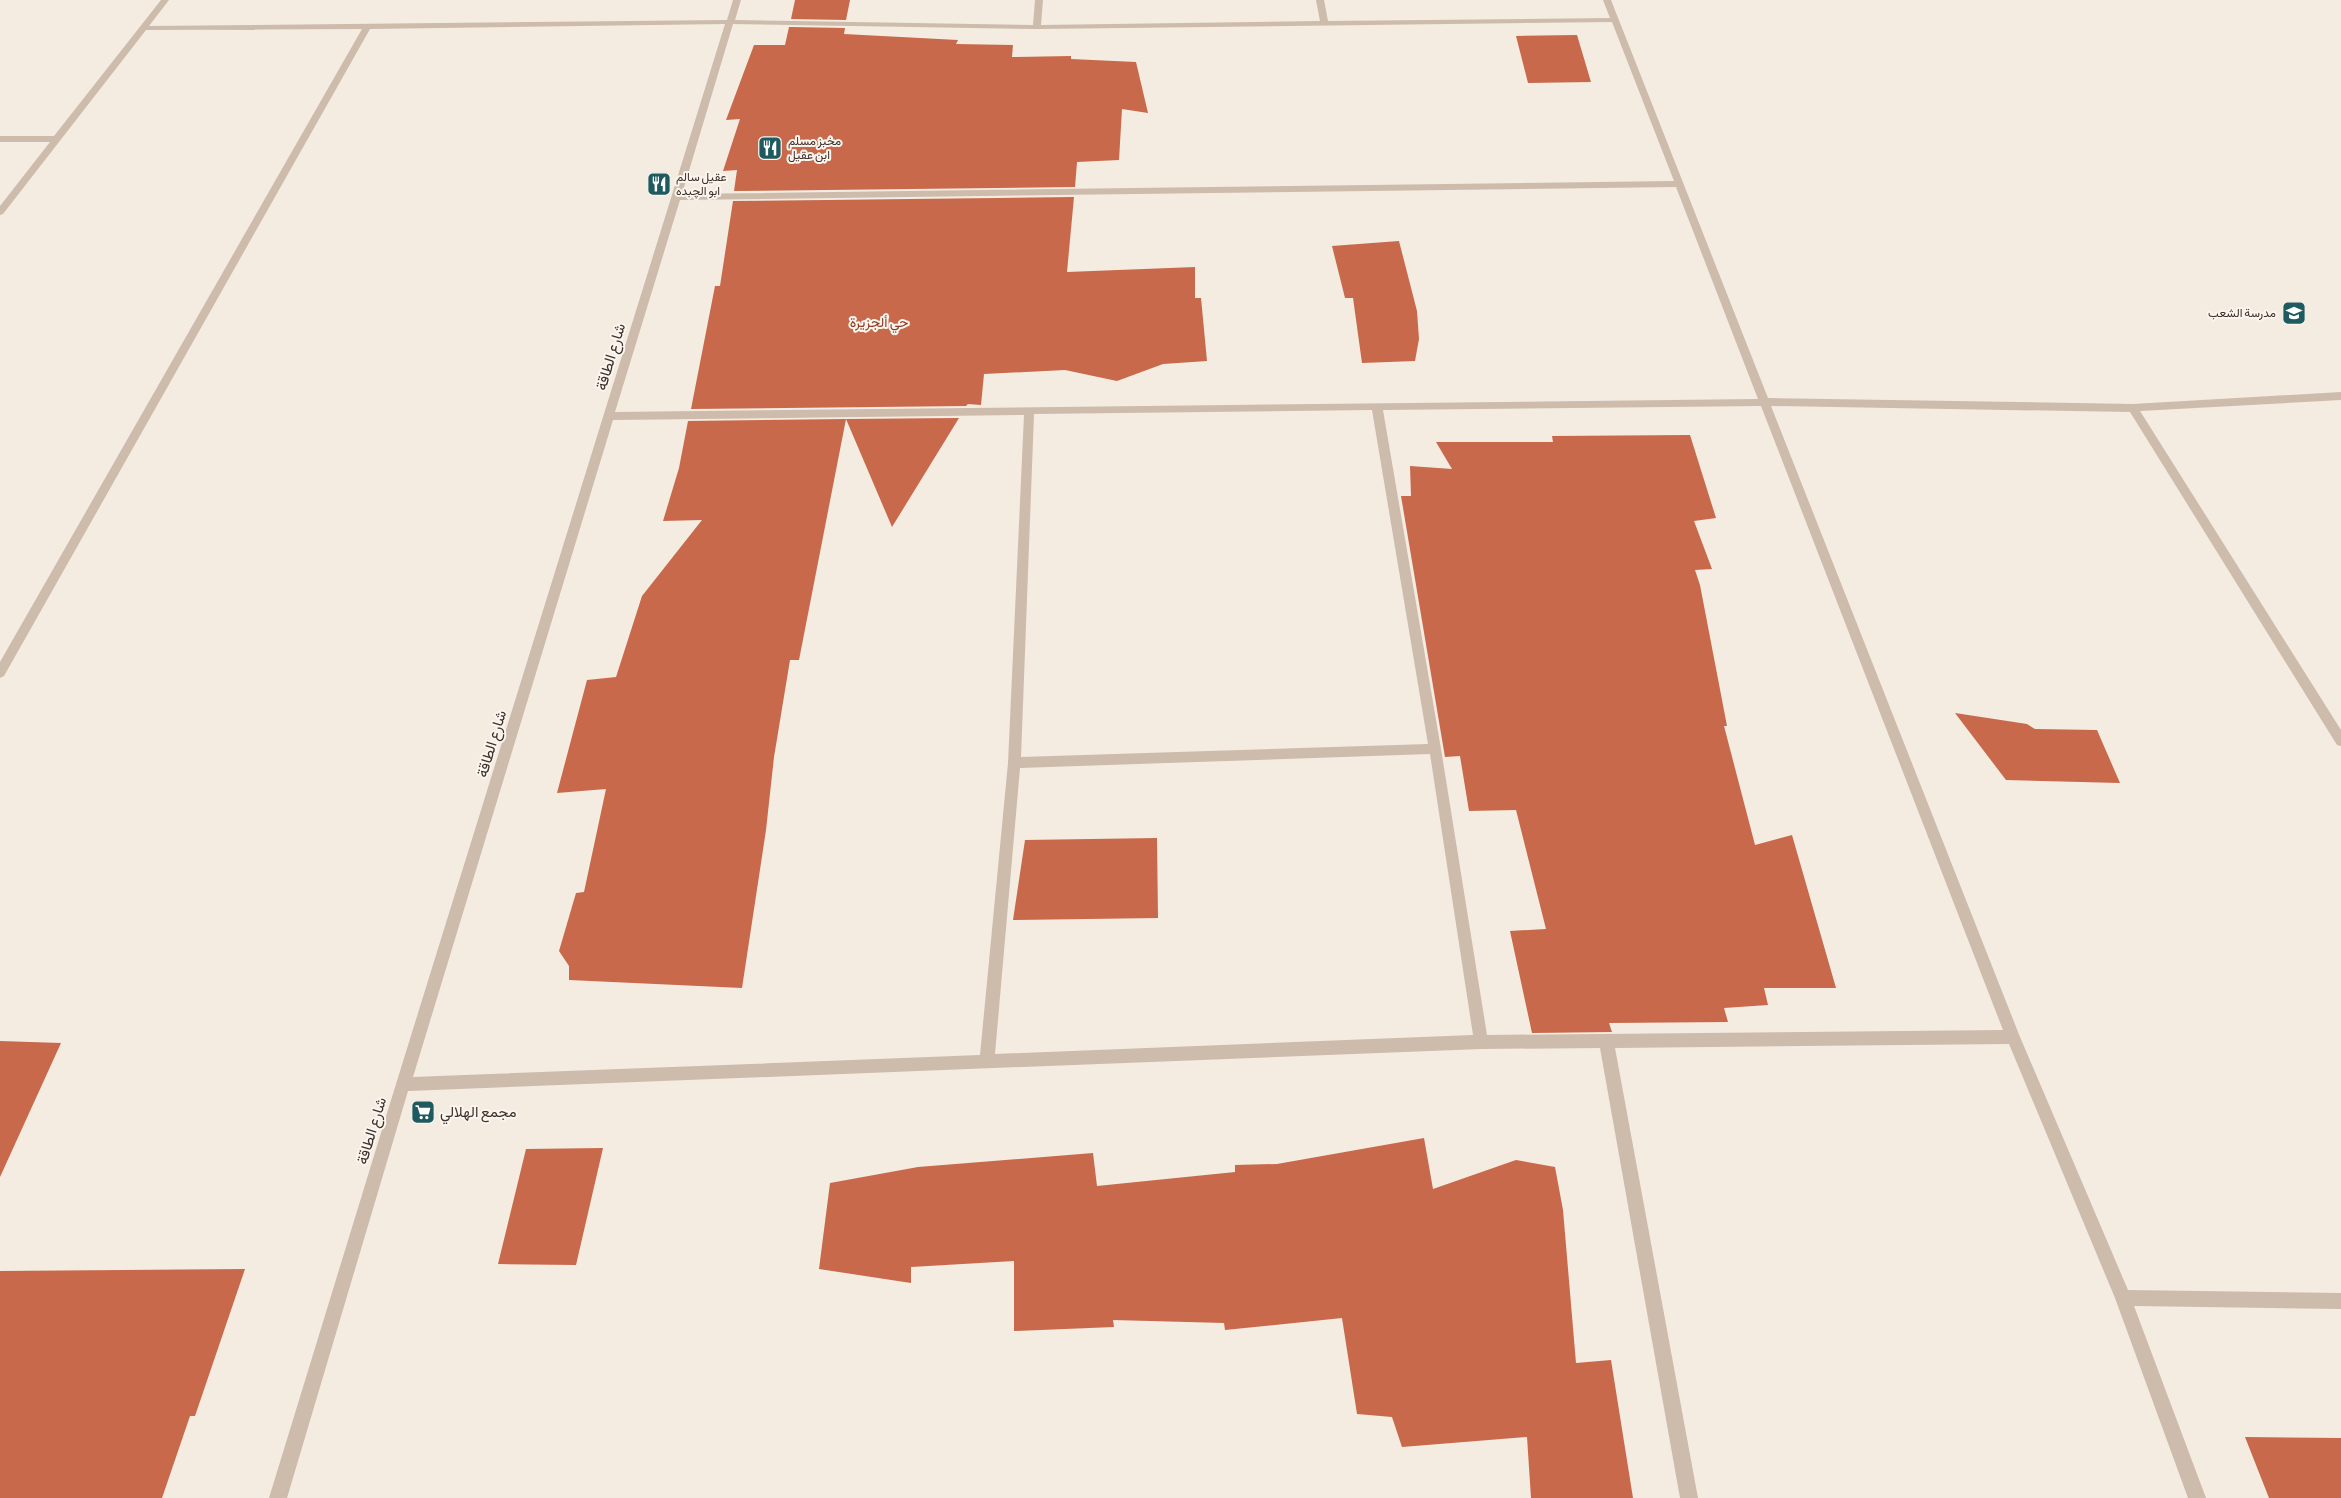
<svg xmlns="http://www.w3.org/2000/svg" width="2341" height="1498" viewBox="0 0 2341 1498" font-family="'Sofia Sans Condensed',Vazirmatn,sans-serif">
<rect width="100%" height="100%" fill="#f4ebe1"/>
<path fill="#c8694b" d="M 795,0 L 850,0 L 846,20 L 791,19 Z
M 789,27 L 845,28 L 844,34 L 958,40 L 956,44 L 1013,45 L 1012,57 L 1071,56 L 1071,59 L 1136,62 L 1148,113 L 1122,109 L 1119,160 L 1077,162 L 1075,187 L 734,191 L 737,170 L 723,171 L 740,119 L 726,120 L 754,45 L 785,45 Z
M 1577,35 L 1591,82 L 1528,83 L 1516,36 Z
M 1074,197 L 1067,272 L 1195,267 L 1195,298 L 1201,298 L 1207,361 L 1163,364 L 1117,381 L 1065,370 L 984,374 L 981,405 L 968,404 L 966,406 L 691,409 L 715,286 L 720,286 L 733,201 Z
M 1399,241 L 1417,311 L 1419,339 L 1415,361 L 1362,363 L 1353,298 L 1345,298 L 1332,246 Z
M 959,418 L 892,527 L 846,419 Z
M 846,419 L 799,660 L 790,660 L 774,757 L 766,830 L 742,988 L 569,980 L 569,966 L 559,951 L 576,893 L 584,892 L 606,789 L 557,793 L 587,680 L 616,677 L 642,596 L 702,520 L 663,521 L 679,468 L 688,421 Z
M 1690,435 L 1716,518 L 1694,521 L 1712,569 L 1695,570 L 1700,585 L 1727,726 L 1724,726 L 1755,845 L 1792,835 L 1836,988 L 1764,988 L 1768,1005 L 1724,1008 L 1728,1022 L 1609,1023 L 1612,1032 L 1532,1033 L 1510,931 L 1546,929 L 1516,810 L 1469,811 L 1460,756 L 1445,757 L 1401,496 L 1411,496 L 1410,466 L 1452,469 L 1436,442 L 1553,442 L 1552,436 Z
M 1955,713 L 2027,724 L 2035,729 L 2097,730 L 2120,783 L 2006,780 Z
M 1157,838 L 1158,918 L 1013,920 L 1025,840 Z
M 0,1041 L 61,1043 L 0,1177 Z
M 1424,1138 L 1433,1189 L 1516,1160 L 1555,1167 L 1563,1210 L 1576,1363 L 1611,1360 L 1633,1498 L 1531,1498 L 1527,1437 L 1402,1447 L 1392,1417 L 1357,1414 L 1342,1318 L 1225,1330 L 1224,1323 L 1113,1320 L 1114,1327 L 1014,1331 L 1014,1261 L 911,1267 L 911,1283 L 819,1269 L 830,1183 L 918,1167 L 1093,1153 L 1097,1186 L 1235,1172 L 1235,1165 L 1277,1164 Z
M 603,1148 L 576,1265 L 498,1264 L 526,1149 Z
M 245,1269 L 195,1416 L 190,1416 L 162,1498 L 0,1498 L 0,1271 Z
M 2245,1437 L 2341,1438 L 2341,1498 L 2269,1498 Z"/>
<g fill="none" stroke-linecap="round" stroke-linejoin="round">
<path fill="#cdbbac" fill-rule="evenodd" d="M 161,0 L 169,0 L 149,26 L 727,20 L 733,0 L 741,0 L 735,20 L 1033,25 L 1035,0 L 1043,0 L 1041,25 L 1320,21 L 1316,0 L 1324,0 L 1328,21 L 1610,18 L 1603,0 L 1611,0 L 1768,398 L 2133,404 L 2341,392 L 2341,400 L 2140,411 L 2341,730 L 2341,746 L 2337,745 L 2130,412 L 1771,406 L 2020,1037 L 2128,1290 L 2341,1293 L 2341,1309 L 2134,1306 L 2206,1498 L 2188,1498 L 2115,1298 L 2009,1044 L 1615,1048 L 1698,1498 L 1680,1498 L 1600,1048 L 1481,1049 L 408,1091 L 287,1498 L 269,1498 L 396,1084 L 725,24 L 370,29 L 4,676 L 0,678 L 0,662 L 362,29 L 146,30 L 3,214 L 0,215 L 0,206 L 50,142 L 0,142 L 0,136 L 54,136 ZM 1612,22 L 1674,181 L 682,194 L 733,24 L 1037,29 ZM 1676,187 L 1758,399 L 615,412 L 680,200 ZM 1761,406 L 2003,1030 L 1487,1035 L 1441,749 L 1383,410 ZM 1372,410 L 1428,744 L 1021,757 L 1034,414 ZM 1024,415 L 1008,763 L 980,1055 L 413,1077 L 613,420 ZM 1430,754 L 1473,1035 L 995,1054 L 1020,768 Z"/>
</g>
<defs>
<g id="restaurant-square" transform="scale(1.25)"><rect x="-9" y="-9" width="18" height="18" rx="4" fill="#1f5a5e" stroke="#fbf5ee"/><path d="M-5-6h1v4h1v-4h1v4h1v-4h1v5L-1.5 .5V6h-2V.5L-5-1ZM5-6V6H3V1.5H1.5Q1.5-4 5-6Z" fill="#fff"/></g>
<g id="school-square" transform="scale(1.25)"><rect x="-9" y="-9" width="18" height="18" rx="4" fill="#1f5a5e" stroke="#fbf5ee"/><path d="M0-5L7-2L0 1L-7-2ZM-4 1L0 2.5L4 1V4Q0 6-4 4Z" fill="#fff"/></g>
<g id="supermarket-square" transform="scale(1.25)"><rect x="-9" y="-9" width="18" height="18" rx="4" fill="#1f5a5e" stroke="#fbf5ee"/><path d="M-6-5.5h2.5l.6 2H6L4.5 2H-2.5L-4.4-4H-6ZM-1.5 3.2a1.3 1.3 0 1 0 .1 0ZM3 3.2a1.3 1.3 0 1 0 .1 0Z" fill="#fff"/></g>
</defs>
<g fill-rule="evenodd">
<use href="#restaurant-square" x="770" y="148"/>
<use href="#restaurant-square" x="659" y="184"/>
<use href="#school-square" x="2294" y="313"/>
<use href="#supermarket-square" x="423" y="1112"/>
</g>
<g text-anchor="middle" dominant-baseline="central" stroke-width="4" stroke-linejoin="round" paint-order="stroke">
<g font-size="12" fill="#3b302b" stroke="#fbf5ee" text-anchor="start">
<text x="788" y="141">مخبز مسلم<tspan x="788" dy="14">ابن عقيل</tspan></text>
<text x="676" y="177">عقيل سالم<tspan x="676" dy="14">ابو الچبده</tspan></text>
<text x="2276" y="313" text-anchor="end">مدرسة الشعب</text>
</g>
<g font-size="14" fill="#8c3b22" stroke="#fbf5ee">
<text x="879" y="322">حي ألجزيرة</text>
</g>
<g font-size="15" fill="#3b302b" stroke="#fbf5ee">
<text transform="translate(611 357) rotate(-73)">شارع الطاقة</text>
<text transform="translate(492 744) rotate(-73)">شارع الطاقة</text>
<text transform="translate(372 1131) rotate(-73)">شارع الطاقة</text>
</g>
<g font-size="15" fill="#3b302b" stroke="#fbf5ee" text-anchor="start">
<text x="440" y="1112">مجمع الهلالي</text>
</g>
</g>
</svg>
